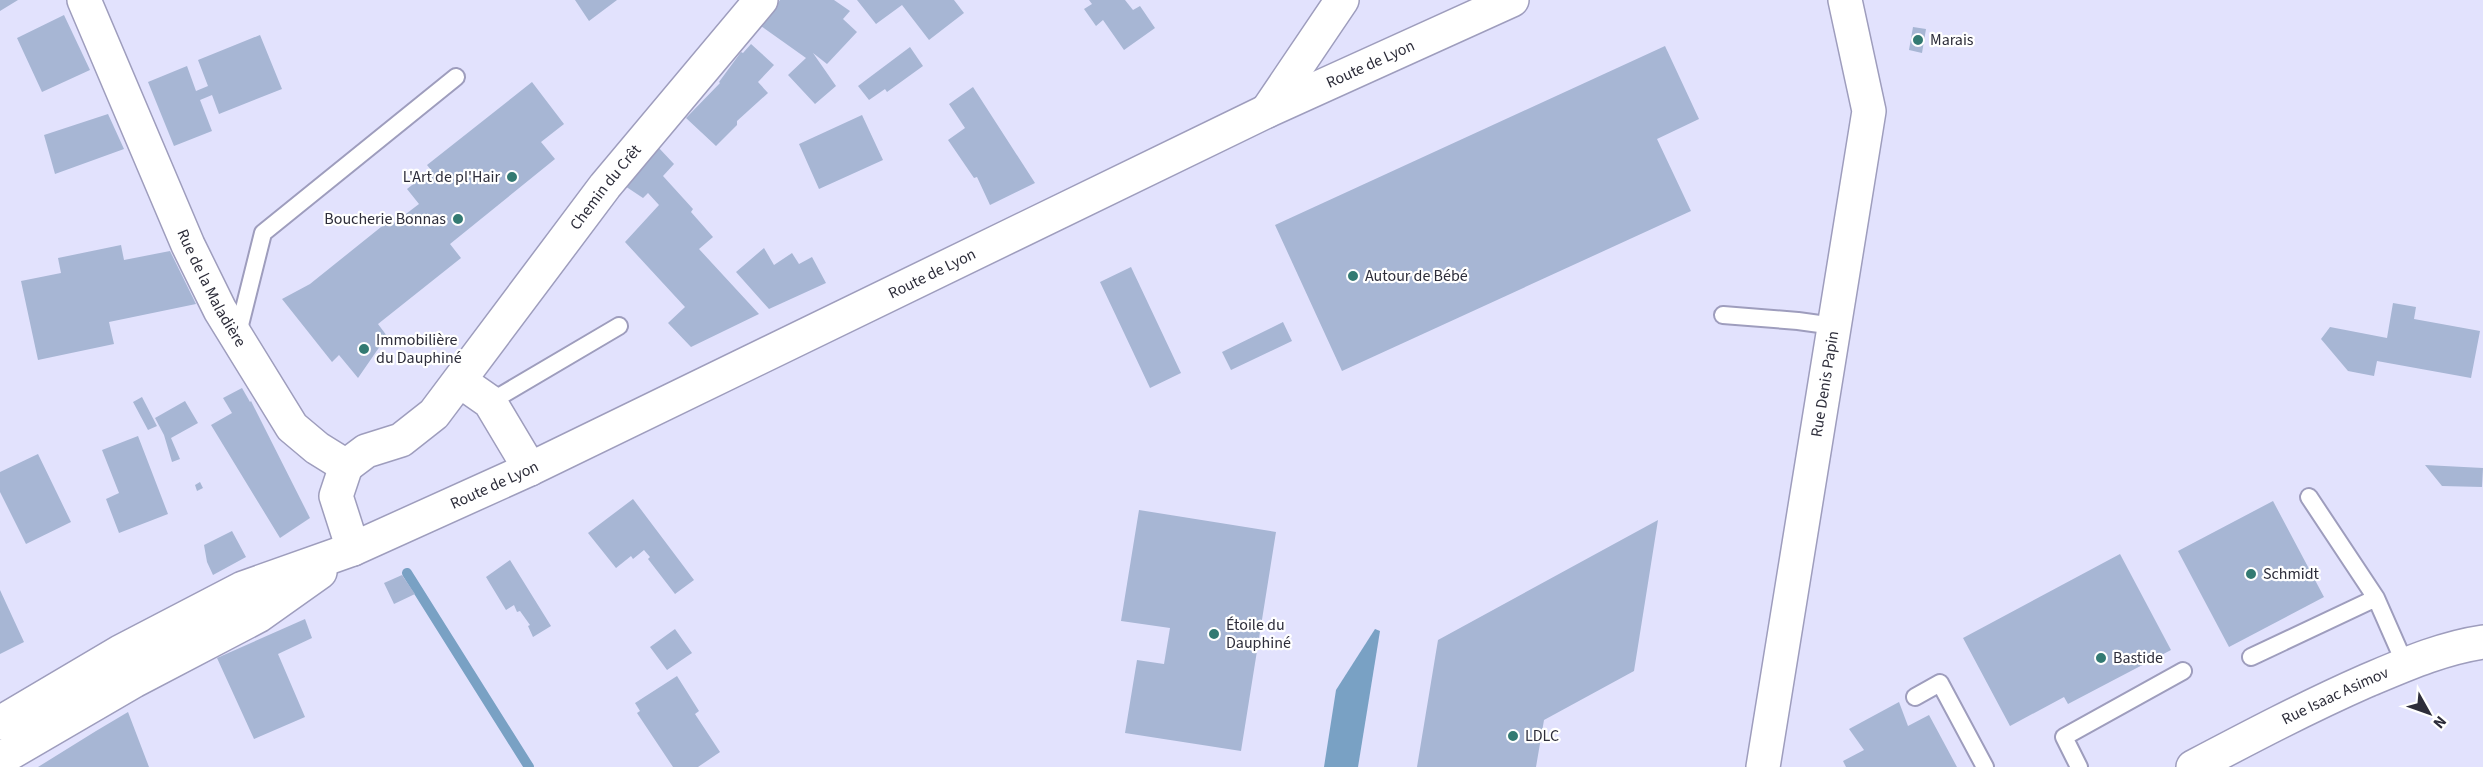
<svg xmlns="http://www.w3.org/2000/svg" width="2483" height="767" viewBox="0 0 2483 767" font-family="'Source Sans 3',sans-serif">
<rect width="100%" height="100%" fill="#e2e2fd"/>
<path fill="#79a1c4" d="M 1375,629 L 1380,631 L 1358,767 L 1324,767 L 1336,690 Z"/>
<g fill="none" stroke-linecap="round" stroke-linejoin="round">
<path stroke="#79a1c4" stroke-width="10" d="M 407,573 L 529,767"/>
</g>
<path fill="#a7b6d4" d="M 0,0 L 18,0 L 0,11 Z
M 575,0 L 617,0 L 589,21 Z
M 780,0 L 834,0 L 850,11 L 843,19 L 857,32 L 827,64 L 813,53 L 836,86 L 815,104 L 788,75 L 806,58 L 761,26 Z
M 857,0 L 954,0 L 964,13 L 929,40 L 902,5 L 876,24 Z
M 1089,0 L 1125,0 L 1133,10 L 1140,6 L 1155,28 L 1124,50 L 1103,20 L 1096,26 L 1084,9 L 1092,4 Z
M 64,15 L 90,70 L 42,92 L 17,38 Z
M 1913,27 L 1926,29 L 1922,53 L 1909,50 Z
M 260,35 L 282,89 L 219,114 L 212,95 L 200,100 L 212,131 L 174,146 L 148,82 L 187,66 L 196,91 L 208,86 L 198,60 Z
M 751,44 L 774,65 L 758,82 L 768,93 L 737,121 L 737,125 L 716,146 L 686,118 L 720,83 L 719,82 L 741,52 L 743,53 Z
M 1665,46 L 1699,119 L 1657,139 L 1691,211 L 1342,371 L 1275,225 Z
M 910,47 L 923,66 L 887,92 L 885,89 L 869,100 L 858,86 Z
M 532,82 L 564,124 L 541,142 L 555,159 L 450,244 L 461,258 L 378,324 L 387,336 L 358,378 L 339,355 L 332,362 L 282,299 L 310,284 L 391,219 L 394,223 L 419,204 L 407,189 L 431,170 L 427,165 Z
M 973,87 L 1035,183 L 990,205 L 977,177 L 974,178 L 948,140 L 965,128 L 949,104 Z
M 108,114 L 124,149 L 55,174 L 44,135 Z
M 862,115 L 883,160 L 819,189 L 799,144 Z
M 658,147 L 674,164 L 663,176 L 693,209 L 691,212 L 713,237 L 699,249 L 759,314 L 691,347 L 668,323 L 685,307 L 625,242 L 659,205 L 648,193 L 643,198 L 622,184 Z
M 121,245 L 124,260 L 170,251 L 196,304 L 109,322 L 114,344 L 38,360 L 21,281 L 61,273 L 58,258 Z
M 764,248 L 774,265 L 792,253 L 799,264 L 812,257 L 826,283 L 769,309 L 736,272 Z
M 1131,267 L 1181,373 L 1150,388 L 1100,282 Z
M 2393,303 L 2416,307 L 2414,319 L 2480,331 L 2471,378 L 2377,361 L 2374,376 L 2348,371 L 2321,339 L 2330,327 L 2387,338 Z
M 1283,322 L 1292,341 L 1231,370 L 1222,352 Z
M 242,388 L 250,402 L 251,401 L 310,518 L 280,538 L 211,425 L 232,413 L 223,398 Z
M 142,397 L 157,426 L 148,430 L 133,402 Z
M 185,401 L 198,423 L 171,438 L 180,459 L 172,462 L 164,435 L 155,418 Z
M 138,436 L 168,514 L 119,533 L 106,499 L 119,493 L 102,450 Z
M 38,454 L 71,522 L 26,544 L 0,492 L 0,472 Z
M 2425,465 L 2483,468 L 2482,487 L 2442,486 Z
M 200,482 L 203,488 L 197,491 L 195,485 Z
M 633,499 L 694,580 L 675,594 L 648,559 L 650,557 L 644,550 L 633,559 L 631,556 L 616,568 L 588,533 Z
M 2273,501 L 2324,597 L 2229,647 L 2178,551 Z
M 1139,510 L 1276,532 L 1241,751 L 1125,733 L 1137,660 L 1164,664 L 1170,628 L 1121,621 Z
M 1658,520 L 1634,671 L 1544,720 L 1536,767 L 1417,767 L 1438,640 Z
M 232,531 L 246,557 L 213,575 L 207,562 L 204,545 Z
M 2120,554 L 2171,650 L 2068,704 L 2064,697 L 2010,726 L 1963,638 Z
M 510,560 L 551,626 L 533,637 L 528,626 L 530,625 L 520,611 L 517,612 L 514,605 L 506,610 L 486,577 Z
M 402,575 L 415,594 L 394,604 L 384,583 Z
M 0,590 L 24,642 L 0,654 Z
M 305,619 L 312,638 L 278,654 L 305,717 L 254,739 L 217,658 Z
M 675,629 L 692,653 L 667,670 L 650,647 Z
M 677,676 L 699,711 L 695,714 L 720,752 L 698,767 L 673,767 L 637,713 L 640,711 L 635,703 Z
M 1899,702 L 1908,726 L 1929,715 L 1957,767 L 1846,767 L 1843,761 L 1864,750 L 1849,729 Z
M 128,712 L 149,767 L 38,767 L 96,731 Z"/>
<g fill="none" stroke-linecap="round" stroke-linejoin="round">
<g stroke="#9e9dbd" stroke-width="20">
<path id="lane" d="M 1723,315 L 1798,321 L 1834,326
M 237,337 L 263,233 L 456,77
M 490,402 L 619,326
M 2309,497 L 2376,598 L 2405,664
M 2251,657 L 2376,598
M 1915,697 L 1940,683 L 1985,767
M 2079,767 L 2064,737 L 2183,671"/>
</g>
<g stroke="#9e9dbd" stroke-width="36">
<g id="street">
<path id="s1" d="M 84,0 L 188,245 L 220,310 L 292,427 L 317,448 L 346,466"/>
<path d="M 1267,111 L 1342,0"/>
<path d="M 460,381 L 490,402 L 530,469"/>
<path id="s2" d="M 346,466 L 366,451 L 401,440 L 434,414 L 605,186 L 761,0"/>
<path d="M 346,466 L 336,496 L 353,549"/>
<path id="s3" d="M 2193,767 C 2250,737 2307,707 2366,681 C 2404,665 2442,648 2483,642"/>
</g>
</g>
<g stroke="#9e9dbd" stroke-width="36">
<g id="secondary">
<path id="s4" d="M 0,723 L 120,652 L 243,588 L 353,549 L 530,469 L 1267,111 L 1512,0"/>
<path d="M 0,759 L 134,681 L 258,616 L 320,572"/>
<path id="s5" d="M 1763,767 L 1869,111 L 1845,0"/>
</g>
</g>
<use href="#lane" stroke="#fff" stroke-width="16"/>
<use href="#street" stroke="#fff" stroke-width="33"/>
<use href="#secondary" stroke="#fff" stroke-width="33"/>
</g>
<g fill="#337a72" stroke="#fff" stroke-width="2">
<circle cx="1918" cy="40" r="6"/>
<circle cx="512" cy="177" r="6"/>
<circle cx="458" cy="219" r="6"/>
<circle cx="1353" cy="276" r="6"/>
<circle cx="364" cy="349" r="6"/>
<circle cx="2251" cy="574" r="6"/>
<circle cx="1214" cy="634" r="6"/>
<circle cx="2101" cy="658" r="6"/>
<circle cx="1513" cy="736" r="6"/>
</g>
<g text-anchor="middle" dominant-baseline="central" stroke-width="4.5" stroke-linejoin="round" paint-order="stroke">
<g font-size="16" fill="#2d2d3a" stroke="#fff" text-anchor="start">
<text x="1930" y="40">Marais</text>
<text x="500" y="177" text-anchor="end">L'Art de pl'Hair</text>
<text x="446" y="219" text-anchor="end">Boucherie Bonnas</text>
<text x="1365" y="276">Autour de Bébé</text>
<text x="376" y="340">Immobilière<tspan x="376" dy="18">du Dauphiné</tspan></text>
<text x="2263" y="574">Schmidt</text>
<text x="1226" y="625">Étoile du<tspan x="1226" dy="18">Dauphiné</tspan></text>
<text x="2113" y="658">Bastide</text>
<text x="1525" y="736">LDLC</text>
</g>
<g font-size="16" fill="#2d2d3a" stroke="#fff">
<text stroke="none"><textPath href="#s4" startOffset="1522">Route de Lyon</textPath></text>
<text stroke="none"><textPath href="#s2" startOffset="388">Chemin du Crêt</textPath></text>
<text stroke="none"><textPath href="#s4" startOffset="1036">Route de Lyon</textPath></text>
<text stroke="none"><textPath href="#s1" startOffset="315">Rue de la Maladière</textPath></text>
<text stroke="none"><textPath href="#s5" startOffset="388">Rue Denis Papin</textPath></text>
<text stroke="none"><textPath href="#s4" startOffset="550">Route de Lyon</textPath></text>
<text stroke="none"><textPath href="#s3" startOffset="159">Rue Isaac Asimov</textPath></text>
</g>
</g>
<g transform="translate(2429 713) rotate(130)" stroke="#ffffff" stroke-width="4.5" paint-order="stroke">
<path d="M0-4.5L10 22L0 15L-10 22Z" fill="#2d2d3a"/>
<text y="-9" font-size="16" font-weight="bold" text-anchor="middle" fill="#2d2d3a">N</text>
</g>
</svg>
